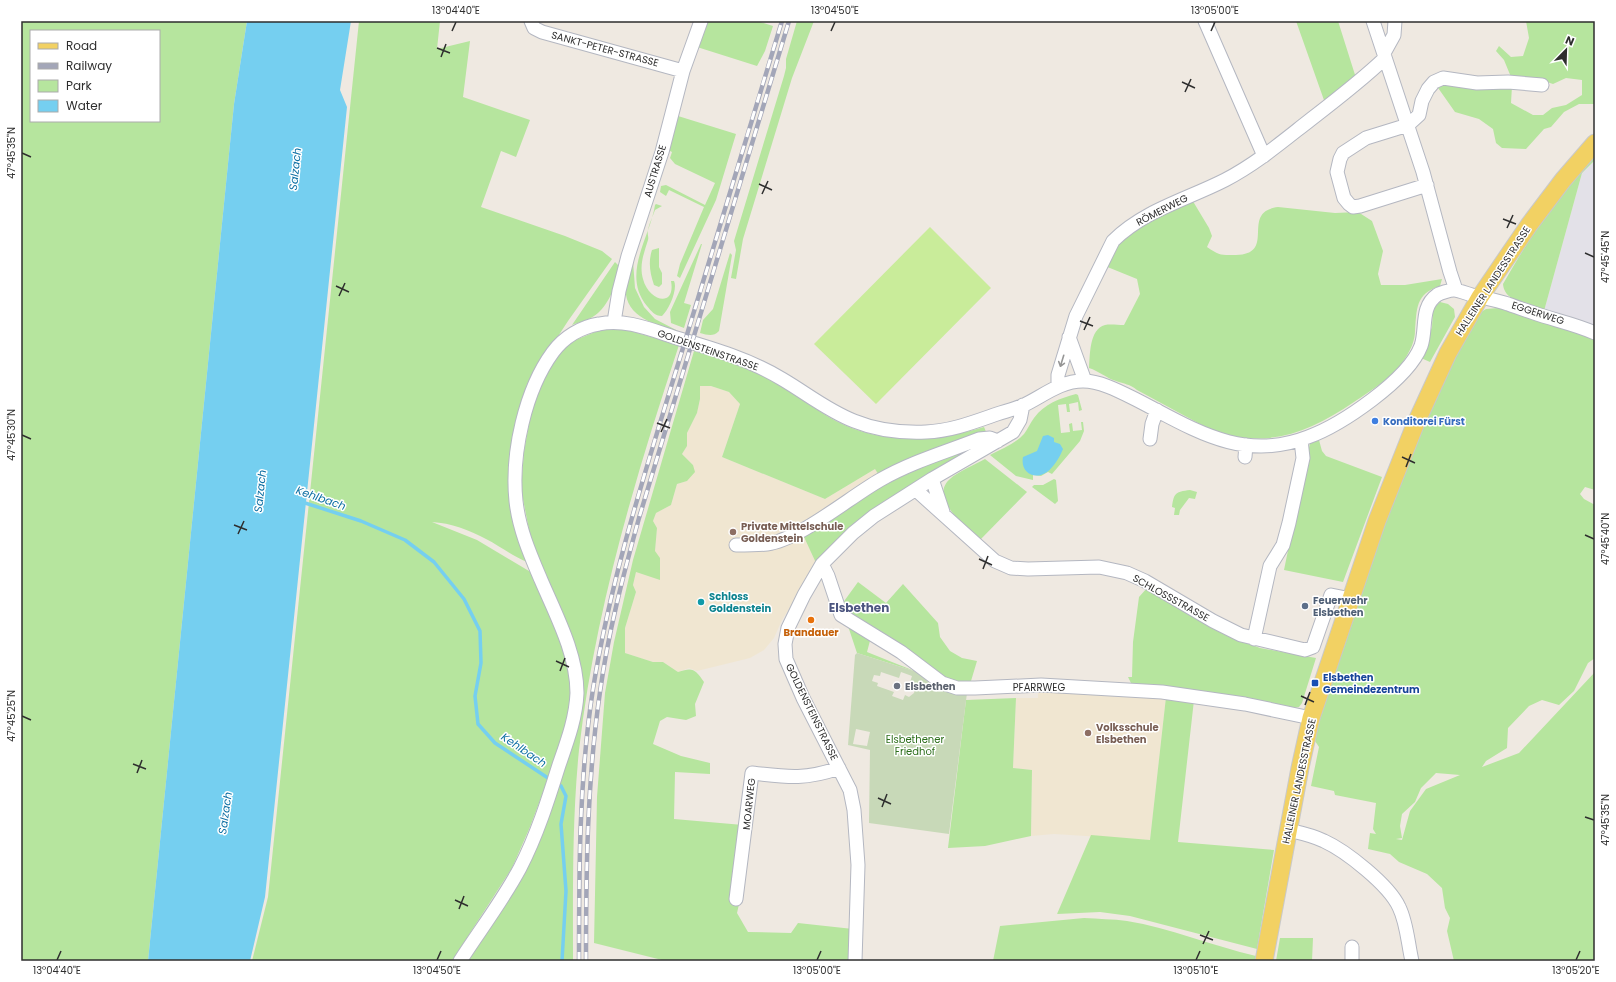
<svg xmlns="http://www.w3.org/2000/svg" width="1616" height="982" viewBox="0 0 1616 982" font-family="Poppins,sans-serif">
<rect width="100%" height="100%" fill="#efe9e1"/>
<path fill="#e3e1e8" d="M 1595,160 L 1595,326 L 1575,318 L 1544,311 L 1582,173 Z"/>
<path fill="#f0e6d1" d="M 700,386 L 711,386 L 729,392 L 740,404 L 722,457 L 825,499 L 875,469 L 880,477 L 804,537 L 816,563 L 810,576 L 782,620 L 774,638 L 764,650 L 750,658 L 697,671 L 689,668 L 678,672 L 663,662 L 653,662 L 625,653 L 625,628 L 636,592 L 633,585 L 636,572 L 660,579 L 655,551 L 657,528 L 653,521 L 656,513 L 671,505 L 677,484 L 687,481 L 693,465 L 682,454 L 687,446 L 687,433 L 697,413 L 700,399 Z
M 1038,689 L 1166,697 L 1150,840 L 1054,834 L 1031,836 L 1032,770 L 1013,768 L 1016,698 L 1038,698 Z"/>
<path fill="#b6e59e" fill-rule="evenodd" d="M 21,21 L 247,21 L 234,104 L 148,961 L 21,961 ZM 31,31 L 159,31 L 159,121 L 31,121 Z
M 359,21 L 440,21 L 437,49 L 470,41 L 463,97 L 530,120 L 516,157 L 501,151 L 481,207 L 565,236 L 602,251 L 612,259 L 568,321 L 527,384 L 515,434 L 527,562 C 512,556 500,546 486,539 C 469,530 451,523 432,522 L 477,540 L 534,574 L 566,655 L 572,692 L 566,731 L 530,827 L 512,868 L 452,961 L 252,961 L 268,897 Z
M 708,21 L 757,21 L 773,26 L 765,51 L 757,66 L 697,47 Z
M 797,21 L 814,21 L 792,78 L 743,239 L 736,279 L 731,278 L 736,250 L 734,241 L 784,76 L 786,68 L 786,59 Z
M 1296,21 L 1338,21 L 1356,78 L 1325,103 Z
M 1526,21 L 1595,21 L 1595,104 L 1579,104 L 1564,112 L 1551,127 L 1544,129 L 1526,149 L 1502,148 L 1496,143 L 1493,129 L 1479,119 L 1455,112 L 1436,85 L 1445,81 L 1512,86 L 1511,103 L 1533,115 L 1543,115 L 1552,108 L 1566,105 L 1582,95 L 1582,80 L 1566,78 L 1553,84 L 1544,81 L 1511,77 L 1504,60 L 1496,51 L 1499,46 L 1511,57 L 1523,56 L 1529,38 Z
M 678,116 L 736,134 L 716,200 L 680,278 L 677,276 L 680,264 L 704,207 L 669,190 L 666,196 L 660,192 L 661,186 L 666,185 L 705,205 L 715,183 L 675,164 L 670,158 L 672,152 L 666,149 Z
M 1595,153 L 1595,160 L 1582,173 L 1544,311 C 1531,306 1504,302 1503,284 C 1529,238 1560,192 1595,153 Z
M 1191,198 L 1209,228 L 1212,236 L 1207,247 C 1220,256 1221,255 1236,255 C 1278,254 1239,212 1278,207 L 1335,213 L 1358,212 L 1372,221 L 1383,251 L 1378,274 L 1381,285 L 1405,285 L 1442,279 L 1440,286 C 1415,294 1417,309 1415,331 C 1415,340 1411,349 1406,357 C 1395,376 1372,390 1354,402 C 1307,434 1265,450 1209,429 C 1201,425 1193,420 1185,416 C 1169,407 1153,399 1137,390 C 1130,384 1124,384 1116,381 C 1106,378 1099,371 1089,368 C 1090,356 1089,329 1105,325 C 1110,324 1118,325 1124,325 L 1140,294 L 1137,279 L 1105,266 L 1119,240 L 1136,227 Z
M 656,204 L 662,206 L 655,210 C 653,216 649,224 648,230 C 647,234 649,237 648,240 C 644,253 639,265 643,279 C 649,302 676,308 671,281 L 674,281 C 678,289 669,310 662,316 C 655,316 651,311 647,306 C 621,274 650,238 655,205 Z
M 701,244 L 702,244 L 684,303 L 691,305 L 684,328 L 671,323 L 670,312 Z
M 659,248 L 659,267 L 662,273 L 662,284 L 659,287 L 654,285 C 650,273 648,262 652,250 Z
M 730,253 L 732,255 L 719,331 C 713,337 708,335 700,333 L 703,320 L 713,309 Z
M 633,261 L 635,288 L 644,307 L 655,319 L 680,332 C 654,324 621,317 626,282 C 628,275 631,268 633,261 Z
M 615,262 L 618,265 C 620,279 609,304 598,313 C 592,319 580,322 572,325 Z
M 1440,302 L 1448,304 L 1454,309 L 1455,317 L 1430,362 L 1421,358 L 1432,327 L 1433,309 Z
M 1498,308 C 1530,319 1564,326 1595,339 L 1595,490 L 1585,487 L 1580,494 L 1584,499 L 1595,505 L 1595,658 L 1588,663 L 1574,691 L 1559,705 L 1542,700 L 1529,706 L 1508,728 L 1507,748 L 1486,761 L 1482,767 L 1519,753 L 1595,672 L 1595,961 L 1454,961 L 1447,931 L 1450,918 L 1445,908 L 1442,888 L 1427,874 L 1399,862 L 1390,854 L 1368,849 L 1370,833 L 1376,834 L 1373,829 L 1376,803 L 1335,795 L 1334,791 L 1311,786 L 1319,747 L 1315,741 L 1325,698 L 1375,545 L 1438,385 L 1478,314 L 1486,309 ZM 1436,773 L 1460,775 L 1426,789 L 1410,811 L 1402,840 L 1396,839 L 1402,838 L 1400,826 L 1402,814 L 1415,802 L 1421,788 Z
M 600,330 L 627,330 L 679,345 C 635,478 595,611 579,750 C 572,820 573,891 573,961 L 467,961 L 526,869 L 581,693 L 531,540 L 521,489 L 524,451 L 533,402 L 547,371 L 568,343 Z
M 694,351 C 721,359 747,367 771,380 C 794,391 813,409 836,421 C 882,445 936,442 984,427 L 987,434 L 880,477 L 875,469 L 825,499 L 722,457 L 740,404 L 729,392 L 711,386 L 700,386 L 700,399 L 697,413 L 687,433 L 687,446 L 682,454 L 693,465 L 695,472 L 687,481 L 677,484 L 671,505 L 656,513 L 653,521 L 657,528 L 655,551 L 660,558 L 660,580 L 636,572 L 633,585 L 636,592 L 625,628 L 625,653 L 653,662 L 663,662 L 678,672 C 693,667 695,669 704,682 L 695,704 L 696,716 L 686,720 L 667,717 L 660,721 L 653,744 L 681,756 L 710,763 L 710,774 L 675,772 L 674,819 L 743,825 L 740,900 L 737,913 L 748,932 L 791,933 L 798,923 L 853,929 L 850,961 L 666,961 L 594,943 L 597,797 L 605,693 L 614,642 L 633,560 Z
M 1076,394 L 1078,395 L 1082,410 L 1079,411 L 1078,402 L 1069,404 L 1070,412 L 1067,412 L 1066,404 L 1058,405 L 1061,433 L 1070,432 L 1069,424 L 1072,423 L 1073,431 L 1082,430 L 1081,422 L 1083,422 L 1084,431 L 1080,441 L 1052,474 L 1048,472 L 1041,476 L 1033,475 L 1033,480 L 1016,476 L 990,455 C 1001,449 1015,444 1024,434 C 1028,429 1030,423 1034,418 C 1045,403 1059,399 1076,394 Z
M 1319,440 L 1322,451 L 1326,456 L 1382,477 L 1343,582 L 1284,570 L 1310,443 Z
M 985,442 L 870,512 L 838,539 L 816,563 L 804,537 L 883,482 Z
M 985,459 L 1027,492 L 980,540 C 967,528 928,498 950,479 C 957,472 976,464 985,459 Z
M 1054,479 L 1056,480 L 1058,501 L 1055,504 L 1032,487 L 1034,485 L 1043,485 Z
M 1190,490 L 1197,492 L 1195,499 L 1189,498 L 1180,510 L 1179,515 L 1174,515 L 1175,508 L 1172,507 C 1174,493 1175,492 1190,490 Z
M 858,582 L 886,603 L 903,584 L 938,623 L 940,637 L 950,651 L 962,658 L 977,661 L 971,681 L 967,685 L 938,676 L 843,609 L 842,604 Z
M 1147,588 L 1229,636 L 1260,648 L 1316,658 L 1302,703 L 1299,707 L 1293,708 L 1134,685 L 1131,683 L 1128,677 L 1132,677 L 1133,642 L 1139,597 Z
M 848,626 L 871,637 L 867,652 L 917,672 L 857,653 Z
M 1166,697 L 1194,700 L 1178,842 L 1274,850 L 1257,949 L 1130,916 L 1100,912 L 1057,914 L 1091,835 L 1150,840 Z
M 1016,698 L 1013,768 L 1032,770 L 1031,836 L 985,846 L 948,848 L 966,700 Z
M 1084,918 C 1098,919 1113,919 1127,921 C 1170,928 1213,946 1256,956 L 1255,961 L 993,961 L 1000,926 Z
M 1280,938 L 1313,938 L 1312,961 L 1276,961 Z"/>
<path fill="#c8d9b8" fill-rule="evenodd" d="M 857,653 L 917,672 C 923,676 927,682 932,684 C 942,690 955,691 967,693 L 949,834 L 869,823 L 870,750 L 848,745 L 855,655 ZM 881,672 L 899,678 L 901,672 L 912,676 L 910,682 L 916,687 L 914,693 L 909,697 L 905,695 L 903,700 L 892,696 L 894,692 L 877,686 L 878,683 L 872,681 L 874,675 L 880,676 ZM 856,729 L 870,732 L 867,746 L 853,744 Z"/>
<path fill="#c9ec9a" d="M 930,227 L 991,288 L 876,404 L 814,344 Z"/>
<path fill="#75cff0" d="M 247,21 L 351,21 L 340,90 L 347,107 L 265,897 L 250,961 L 148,961 L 234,104 Z
M 1048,435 L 1054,438 L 1054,442 L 1060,444 L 1063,449 C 1060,457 1053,468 1047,472 C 1034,481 1020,472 1023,457 L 1037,451 L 1043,436 Z"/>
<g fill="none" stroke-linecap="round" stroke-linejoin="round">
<path stroke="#75cff0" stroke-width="3.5" d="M 302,502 L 361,521 L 405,540 L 434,562 L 464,599 L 480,631 L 481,663 L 475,696 L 478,724 L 495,743 L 551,780
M 556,783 L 561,786 L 566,796 L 561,824 L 566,891 L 562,961"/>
<g stroke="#b4b7c1" stroke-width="15">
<path id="minor" d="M 531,21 L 534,28 L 542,32 L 683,71
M 1205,21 L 1264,156
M 1373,21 L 1423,172 L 1450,272 L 1456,290
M 1384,53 L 1394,35 L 1395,21
M 1427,185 L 1360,206 L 1353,207 L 1349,204 L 1344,198 L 1337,172 L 1340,159 L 1343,153 L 1366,138 L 1408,125 L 1419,115 L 1422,101 L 1428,89 L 1434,82 L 1443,78 L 1477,83 L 1508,82 L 1542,85
M 614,322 L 619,291 L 628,256 L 662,152 L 683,71 L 701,21
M 1069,337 L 1085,381
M 1058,386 L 1058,375 L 1076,316 L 1113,241 C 1144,210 1188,199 1225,180 C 1256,164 1283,141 1310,120 C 1336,100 1362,80 1385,58
M 1150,439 L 1152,424 L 1157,410
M 1245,457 L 1246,445
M 932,479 L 943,512
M 916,490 L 995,561 L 1011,568 L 1028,569 L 1099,567 L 1127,573 L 1145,581 L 1213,621 L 1241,635 L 1305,650 L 1313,647 L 1331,595 L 1351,599
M 736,545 C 746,545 757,545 767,544 C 799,540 850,497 880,480 C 911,462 946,452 979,439 L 990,438 L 998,441
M 822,564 L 828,576 L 841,615 L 901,652 L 942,683 L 957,688 L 975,688 L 1041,685 L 1162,692 L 1245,704 L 1311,718
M 1254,639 L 1270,566 L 1283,545 L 1289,523 L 1303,458 L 1301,440
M 1288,830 C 1301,833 1312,835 1324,841 C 1346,851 1389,885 1399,907 C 1407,923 1408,944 1412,961
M 736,899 L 752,773 C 787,777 805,780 839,768
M 1352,947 L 1352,961
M 460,961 C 480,930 503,900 520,868 C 537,835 548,800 559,765 C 567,742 576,718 577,693 C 577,654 556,615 541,580 C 530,554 519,529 516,501 C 511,454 525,390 553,352 C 564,337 581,327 599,324 C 626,318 654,331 680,339 C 714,349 751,360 782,379 C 806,393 828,411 854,421 C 876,430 902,433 926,432 C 951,431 974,422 997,414 C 1006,411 1015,409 1024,405 C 1043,396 1060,381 1083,381 C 1100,381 1119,391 1135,399 C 1192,428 1241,463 1308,437 C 1341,425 1408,380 1421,346 C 1427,329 1420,307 1437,295 C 1440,293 1450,290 1454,290 C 1458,290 1468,294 1472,295 C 1484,298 1496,300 1508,304 C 1516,307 1525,310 1534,313 C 1554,320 1575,324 1595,333
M 855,961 L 858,865 L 854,810 L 850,790 L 803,698 L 786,659 L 785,644 L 788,628 L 804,595 L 822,564 L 853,533 L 874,516 L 932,479 L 1013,432 L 1020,420 L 1023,405"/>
</g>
<g stroke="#c9c9c9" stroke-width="19">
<path id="major" d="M 1264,961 L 1300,768 L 1311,718 L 1377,521 L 1415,425 L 1448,353 L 1480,297 L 1529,225 L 1563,180 L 1595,143"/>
</g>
<use href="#minor" stroke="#fff" stroke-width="13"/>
<use href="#major" stroke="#f2d163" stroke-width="17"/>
<g stroke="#a3a6b8" stroke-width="4.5">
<path id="rail" d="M 579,961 C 579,870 579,779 593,689 C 611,577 646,469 679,361 C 714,248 747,134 782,21
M 586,961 C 586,871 587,781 600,692 C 608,633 623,576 639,518 L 789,21"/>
</g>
<use href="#rail" stroke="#fff" stroke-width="3" stroke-dasharray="9" stroke-linecap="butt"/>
</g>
<defs><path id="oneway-shaft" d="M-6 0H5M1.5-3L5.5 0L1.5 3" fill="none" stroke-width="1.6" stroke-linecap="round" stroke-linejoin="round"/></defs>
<use stroke="#969696" href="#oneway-shaft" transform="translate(1062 361) rotate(107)"/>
<path fill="none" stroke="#2e2e2e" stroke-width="1.5" d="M 452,31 L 456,22M 831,31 L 835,22M 1211,31 L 1215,22M 437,48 L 450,53M 441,57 L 446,44M 1182,82 L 1195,88M 1185,92 L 1191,79M 22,153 L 31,157M 759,184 L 772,190M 762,194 L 768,181M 1503,219 L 1516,224M 1507,228 L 1513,215M 1585,253 L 1594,257M 336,286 L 349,292M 339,296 L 345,283M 1080,321 L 1093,326M 1084,330 L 1090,317M 657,423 L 670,428M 661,432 L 667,419M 22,435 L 31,439M 1402,457 L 1415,463M 1406,467 L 1411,454M 234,525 L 247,530M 238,534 L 244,521M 1585,535 L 1594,539M 979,559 L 992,565M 983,569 L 988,556M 556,661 L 569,667M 560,671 L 565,658M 1301,696 L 1314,702M 1305,705 L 1310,692M 22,716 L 31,720M 133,764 L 146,769M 137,773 L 142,760M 878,798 L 891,804M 882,807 L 887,794M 1585,817 L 1594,820M 455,900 L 468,906M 459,909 L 464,896M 1200,935 L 1213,940M 1203,944 L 1209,931M 57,960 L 61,951M 437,960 L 441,951M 817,960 L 821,951M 1196,960 L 1200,951M 1576,960 L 1580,951"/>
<circle fill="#3f7fe0" stroke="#fff" stroke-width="1.5" cx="1375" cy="421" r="4"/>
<g fill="#8d6e63" stroke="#fff" stroke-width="1.5">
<circle cx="733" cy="532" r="4"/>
<circle cx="1088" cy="733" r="4"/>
</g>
<circle fill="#0f9aa8" stroke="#fff" stroke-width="1.5" cx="701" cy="602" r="4"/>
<circle fill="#5c6f8a" stroke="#fff" stroke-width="1.5" cx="1305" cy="606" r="4"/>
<circle fill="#e8710a" stroke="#fff" stroke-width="1.5" cx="811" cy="620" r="4"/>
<rect fill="#1a4fb4" stroke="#fff" stroke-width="1.5" x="1311" y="679" width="8" height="8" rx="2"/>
<circle fill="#6b7280" stroke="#fff" stroke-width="1.5" cx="897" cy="686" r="4"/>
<g text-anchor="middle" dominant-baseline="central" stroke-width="3" stroke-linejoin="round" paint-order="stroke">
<g font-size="10" fill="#2e2e2e" stroke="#fff">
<text transform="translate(605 49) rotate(15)">SANKT-PETER-STRASSE</text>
<text transform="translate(655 171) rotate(-73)">AUSTRASSE</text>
<text transform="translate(1162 210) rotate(-27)">RÖMERWEG</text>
<text transform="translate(1493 281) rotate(-57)">HALLEINER LANDESSTRASSE</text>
<text transform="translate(1538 313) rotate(18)">EGGERWEG</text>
<text transform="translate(708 350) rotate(19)">GOLDENSTEINSTRASSE</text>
<text transform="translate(1171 598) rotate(29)">SCHLOSSSTRASSE</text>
<text x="1039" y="687">PFARRWEG</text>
<text transform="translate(812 712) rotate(64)">GOLDENSTEINSTRASSE</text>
<text transform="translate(1299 781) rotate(-78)">HALLEINER LANDESSTRASSE</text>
<text transform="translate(749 804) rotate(-84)">MOARWEG</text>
</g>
<g font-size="10" font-weight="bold" fill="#366cbe" stroke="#fff" text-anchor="start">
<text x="1383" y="421">Konditorei Fürst</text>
</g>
<g font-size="10" font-weight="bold" fill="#785e54" stroke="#fff" text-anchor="start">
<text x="741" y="526">Private Mittelschule<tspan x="741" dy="12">Goldenstein</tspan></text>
<text x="1096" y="727">Volksschule<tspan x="1096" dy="12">Elsbethen</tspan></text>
</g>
<g font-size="10" font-weight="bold" fill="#0d838f" stroke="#fff" text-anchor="start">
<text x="709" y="596">Schloss<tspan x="709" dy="12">Goldenstein</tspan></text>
</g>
<g font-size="10" font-weight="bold" fill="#4e5e75" stroke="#fff" text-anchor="start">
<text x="1313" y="600">Feuerwehr<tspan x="1313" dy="12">Elsbethen</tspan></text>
</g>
<g font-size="10" font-weight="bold" fill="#c56008" stroke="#fff">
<text x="811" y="632">Brandauer</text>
</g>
<g font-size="10" font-weight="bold" fill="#164399" stroke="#fff" text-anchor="start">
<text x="1323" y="677">Elsbethen<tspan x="1323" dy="12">Gemeindezentrum</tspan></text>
</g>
<g font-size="10" font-weight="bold" fill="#5b616d" stroke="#fff" text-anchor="start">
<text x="905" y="686">Elsbethen</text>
</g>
<g font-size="10" fill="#2c6e1b" stroke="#fff">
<text x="915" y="739">Elsbethener<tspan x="915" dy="12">Friedhof</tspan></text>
</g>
<g font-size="11" font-style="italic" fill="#0d6fa3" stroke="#fff">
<text transform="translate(295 169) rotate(-84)">Salzach</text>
<text transform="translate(260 491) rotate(-84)">Salzach</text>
<text transform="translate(321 498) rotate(19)">Kehlbach</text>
<text transform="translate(524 750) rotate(34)">Kehlbach</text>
<text transform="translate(225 813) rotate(-82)">Salzach</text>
</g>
<g font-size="12" font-weight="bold" fill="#4d5680" stroke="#fff">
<text x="859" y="607">Elsbethen</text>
</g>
</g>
<rect width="1616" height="982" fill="none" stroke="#ffffff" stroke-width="44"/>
<rect x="30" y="30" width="130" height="92" fill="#ffffff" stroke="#ababab"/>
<rect x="38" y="43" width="20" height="6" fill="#f2d163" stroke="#ababab"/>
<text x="66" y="50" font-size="12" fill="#2e2e2e">Road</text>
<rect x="38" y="63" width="20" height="6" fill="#a3a6b8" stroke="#ababab"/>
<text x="66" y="70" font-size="12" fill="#2e2e2e">Railway</text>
<rect x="38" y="80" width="20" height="12" fill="#b6e59e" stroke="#ababab"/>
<text x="66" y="90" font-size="12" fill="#2e2e2e">Park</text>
<rect x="38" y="100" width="20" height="12" fill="#75cff0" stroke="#ababab"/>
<text x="66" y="110" font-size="12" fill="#2e2e2e">Water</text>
<g transform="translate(1566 50) rotate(23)" stroke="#ffffff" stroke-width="3" paint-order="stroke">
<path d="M0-3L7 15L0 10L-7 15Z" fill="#2e2e2e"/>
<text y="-6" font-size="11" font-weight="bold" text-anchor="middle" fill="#2e2e2e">N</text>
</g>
<rect x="22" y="22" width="1572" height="938" fill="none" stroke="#2e2e2e" stroke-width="1.5"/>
<g font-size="10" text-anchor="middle" fill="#2e2e2e">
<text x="456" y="14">13°04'40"E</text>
<text x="835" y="14">13°04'50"E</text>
<text x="1215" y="14">13°05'00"E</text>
<text transform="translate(11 153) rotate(-90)" y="4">47°45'35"N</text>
<text transform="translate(1605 257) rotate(-90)" y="4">47°45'45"N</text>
<text transform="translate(11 435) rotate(-90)" y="4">47°45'30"N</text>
<text transform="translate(1605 539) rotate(-90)" y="4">47°45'40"N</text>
<text transform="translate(11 716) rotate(-90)" y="4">47°45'25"N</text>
<text transform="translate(1605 820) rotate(-90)" y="4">47°45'35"N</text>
<text x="57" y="974">13°04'40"E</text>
<text x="437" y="974">13°04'50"E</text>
<text x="817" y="974">13°05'00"E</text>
<text x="1196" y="974">13°05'10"E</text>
<text x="1576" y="974">13°05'20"E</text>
</g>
</svg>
